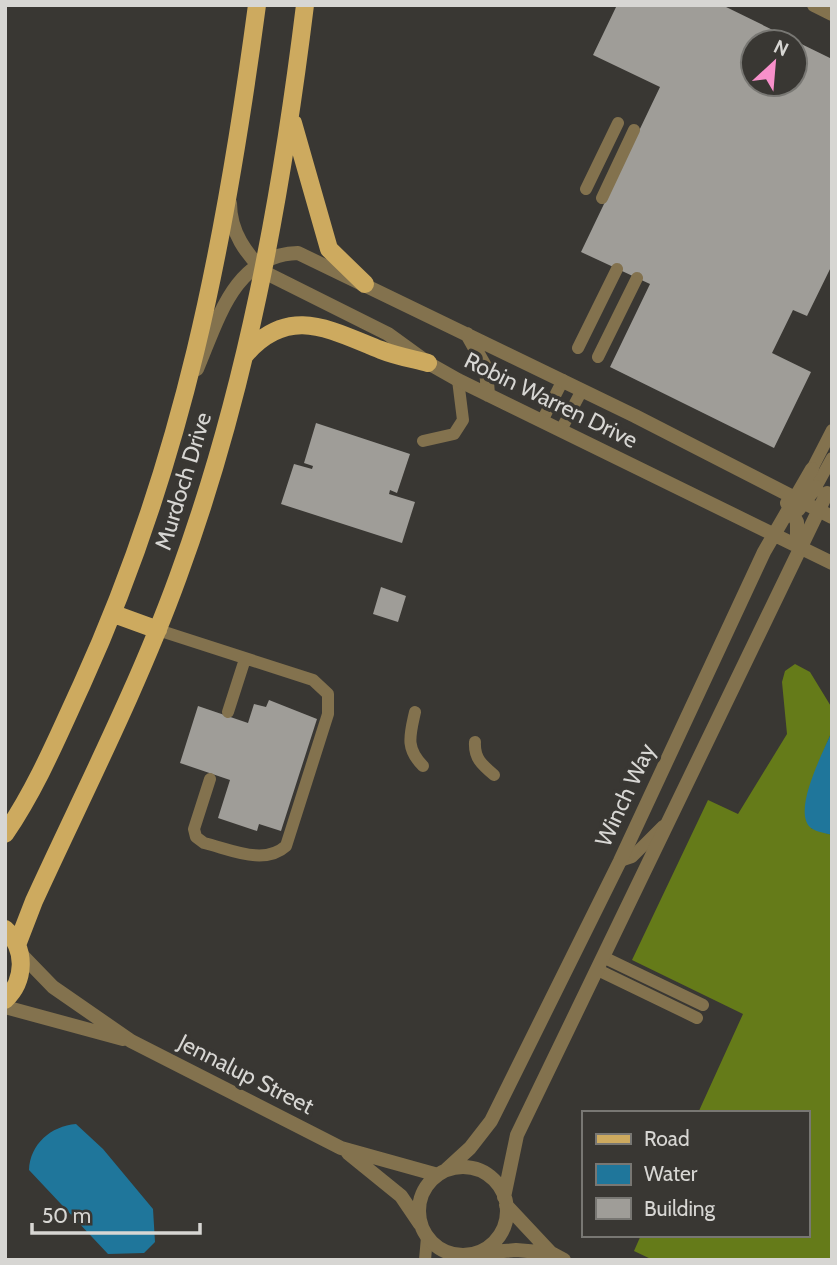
<svg xmlns="http://www.w3.org/2000/svg" width="837" height="1265" viewBox="0 0 837 1265" font-family="Cabin,sans-serif">
<rect width="100%" height="100%" fill="#393733"/>
<path fill="#657b19" d="M 795,664 L 810,672 L 832,708 L 832,731 L 815,772 L 811,828 L 832,835 L 832,1260 L 653,1260 L 634,1251 L 641,1235 L 807,1235 L 807,1113 L 698,1113 L 743,1014 L 632,960 L 708,800 L 738,814 L 787,734 L 782,682 L 785,671 Z"/>
<path fill="#1f769b" d="M 832,731 L 832,835 C 826,833 816,832 811,828 C 791,812 824,751 832,731 Z
M 76,1124 L 103,1149 L 153,1209 L 155,1242 L 144,1253 L 108,1254 L 29,1170 C 30,1144 51,1126 76,1124 Z"/>
<path fill="#9f9d98" fill-rule="evenodd" d="M 617,5 L 722,5 L 832,59 L 832,265 L 807,316 L 793,310 L 772,353 L 811,372 L 774,448 L 610,367 L 650,284 L 581,252 L 660,87 L 593,55 ZM 753,42 L 795,42 L 795,84 L 753,84 Z
M 316,423 L 410,454 L 397,493 L 390,490 L 389,494 L 415,502 L 402,543 L 281,504 L 294,464 L 312,469 L 313,466 L 304,463 Z
M 381,587 L 406,596 L 398,622 L 373,614 Z
M 269,700 L 317,719 L 281,831 L 259,824 L 257,831 L 218,818 L 230,780 L 180,763 L 198,706 L 248,723 L 254,704 L 266,707 Z"/>
<g fill="none" stroke-linecap="round" stroke-linejoin="round">
<path stroke="#83724e" stroke-width="12" d="M 586,189 L 618,123
M 602,198 L 634,130
M 578,348 L 617,269
M 598,357 L 637,278
M 542,421 L 563,380
M 561,430 L 582,390
M 423,441 L 454,434 L 463,420 L 458,380
M 812,469 L 832,430
M 816,487 L 832,458
M 158,630 L 313,680 L 328,694 L 328,714 L 286,846 C 264,866 230,849 204,843 L 196,837 L 194,829 L 210,779
M 228,712 L 245,659
M 415,712 C 410,735 405,748 423,766
M 475,742 C 474,758 482,765 494,775
M 620,861 L 632,857 L 663,826
M 603,957 L 703,1005
M 602,972 L 697,1018
M 425,1260 L 427,1237
M 460,1260 L 462,1255"/>
<path stroke="#83724e" stroke-width="14" d="M 814,5 L 832,14
M 230,203 C 230,232 246,254 266,273 L 388,334 L 428,363 L 458,380 L 832,563
M 467,334 L 486,368 L 488,395
M 197,369 C 218,320 234,255 298,253 L 635,416 L 832,517
M 787,503 L 797,522 L 797,546
M 798,510 L 816,487
M 21,954 L 53,987 L 131,1041 L 341,1148 L 438,1175
M 5,1007 L 123,1039
M 348,1153 L 401,1196 L 420,1224
M419 1211a44 44 0 1 1 88 0a44 44 0 1 1-88 0Z
M 446,1170 L 470,1148 L 491,1121 L 620,861 L 764,552 L 812,469
M 504,1197 L 517,1135 L 827,493
M 506,1205 L 551,1253 L 564,1260
M 479,1253 L 516,1250 L 551,1253"/>
<path stroke="#cdaa5f" stroke-width="18" d="M 293,123 L 329,249 L 365,284
M 245,355 C 289,304 330,330 381,350 C 396,356 413,359 428,363
M 114,614 L 158,630
M 5,834 C 37,787 58,736 82,684 C 183,462 225,245 257,5
M 5,929 C 27,949 25,981 5,1000
M 17,945 L 34,901 C 83,794 138,687 178,577 C 246,392 281,200 305,5"/>
</g>
<g text-anchor="middle" dominant-baseline="central" stroke-width="7" stroke-linejoin="round" paint-order="stroke">
<g font-size="23" fill="#d7d6d3" stroke="#393733">
<text transform="translate(551 400) rotate(26)">Robin Warren Drive</text>
<text transform="translate(183 481) rotate(-73)">Murdoch Drive</text>
<text transform="translate(625 795) rotate(-65)">Winch Way</text>
<text transform="translate(246 1074) rotate(27)">Jennalup Street</text>
</g>
</g>
<rect width="837" height="1265" fill="none" stroke="#d7d6d3" stroke-width="14"/>
<rect x="582" y="1111" width="228" height="126" fill="#393733" stroke="#787773" stroke-width="2"/>
<rect x="596" y="1134" width="35" height="10" fill="#cdaa5f" stroke="#787773" stroke-width="2"/>
<text x="644" y="1146" font-size="21" fill="#d7d6d3">Road</text>
<rect x="596" y="1164" width="35" height="21" fill="#1f769b" stroke="#787773" stroke-width="2"/>
<text x="644" y="1181" font-size="21" fill="#d7d6d3">Water</text>
<rect x="596" y="1198" width="35" height="21" fill="#9f9d98" stroke="#787773" stroke-width="2"/>
<text x="644" y="1216" font-size="21" fill="#d7d6d3">Building</text>
<g transform="translate(774 63) rotate(26)"><circle r="33" fill="#393733" stroke="#787773" stroke-width="2"/>
<path d="M0-5L12 26L0 18L-12 26Z" fill="#f890cb"/>
<text y="-10" font-size="19" font-weight="bold" text-anchor="middle" fill="#d7d6d3">N</text>
</g>
<path d="M32 1223v10h168v-10" fill="none" stroke="#d7d6d3" stroke-width="3.5"/>
<text x="42" y="1223" font-size="21" fill="#d7d6d3" stroke="#393733" stroke-width="5" paint-order="stroke">50 m</text>
</svg>
